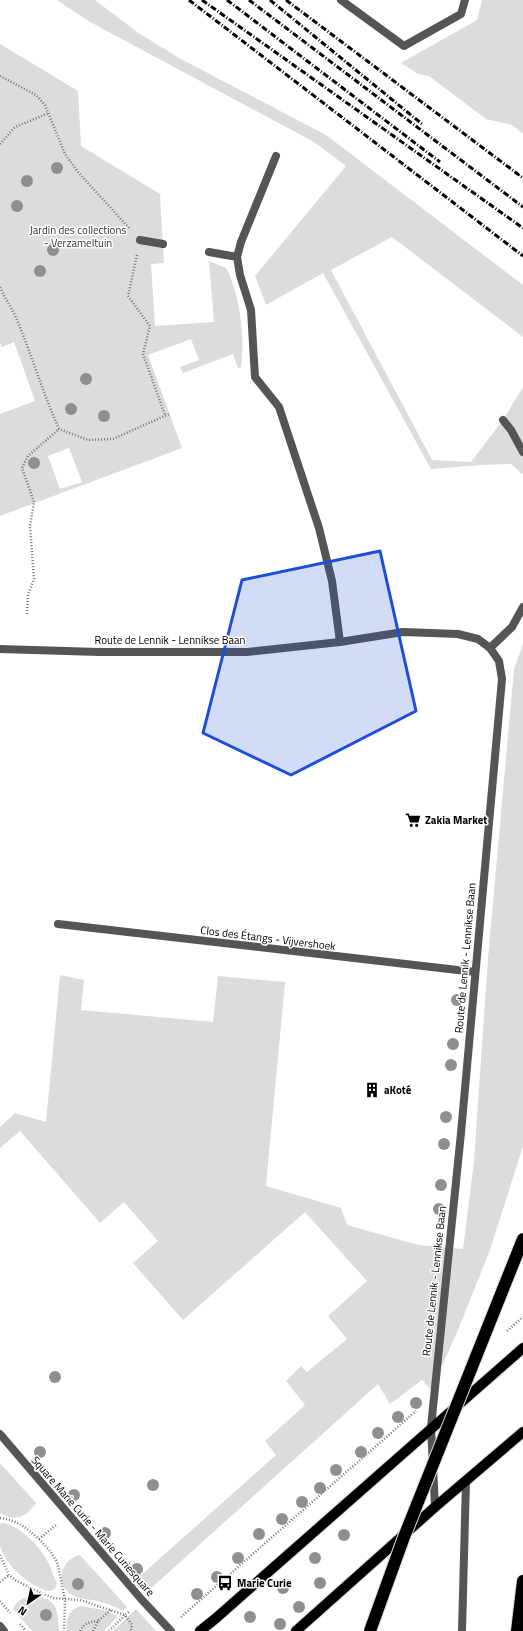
<svg xmlns="http://www.w3.org/2000/svg" width="523" height="1631" viewBox="0 0 523 1631" font-family="'Titillium Web',sans-serif">
<rect width="100%" height="100%" fill="#fff"/>
<path fill="#dcdcdc" fill-rule="evenodd" d="M 57,0 L 95,0 L 137,32 L 179,58 L 326,135 L 523,285 L 523,337 L 392,237 L 331,270 L 432,460 L 471,462 L 503,420 L 523,387 L 523,473 L 522,474 L 511,464 L 480,465 L 431,469 L 323,273 L 266,305 L 255,276 L 346,166 L 314,142 L 90,22 Z
M 482,0 L 523,0 L 523,134 L 512,125 L 486,119 L 429,76 L 418,74 L 401,63 L 477,20 Z
M 0,44 L 78,91 L 81,146 L 160,194 L 164,263 L 151,264 L 155,326 L 214,322 L 209,261 L 226,268 C 240,293 245,338 241,367 L 238,368 L 233,354 L 183,373 L 180,367 L 199,360 L 191,339 L 148,355 L 182,448 L 0,516 L 0,414 L 35,401 L 14,342 L 2,347 L 0,343 ZM 69,448 L 82,482 L 60,489 L 48,456 Z
M 523,644 L 523,1146 L 490,1250 L 458,1330 L 431,1390 L 422,1380 L 390,1404 L 378,1384 L 149,1590 L 139,1577 L 276,1455 L 265,1441 L 305,1405 L 286,1381 L 301,1366 L 307,1372 L 347,1339 L 328,1316 L 367,1281 L 305,1212 L 183,1320 L 133,1263 L 158,1241 L 124,1202 L 100,1223 L 20,1131 L 0,1148 L 0,1127 L 15,1113 L 46,1122 L 60,975 L 84,980 L 81,1010 L 213,1022 L 218,976 L 285,982 L 266,1186 L 341,1208 L 347,1225 L 418,1245 L 463,1249 L 474,1161 L 488,958 L 514,669 Z
M 0,1463 L 36,1503 C 28,1516 14,1523 0,1513 Z
M 3,1523 C 20,1525 41,1548 48,1562 C 52,1569 53,1577 57,1583 C 54,1604 21,1577 15,1570 C 9,1564 2,1554 0,1546 C 0,1539 0,1531 0,1524 Z
M 80,1555 L 127,1607 L 123,1611 C 115,1606 106,1603 97,1601 C 88,1599 77,1599 69,1593 C 54,1581 63,1558 80,1555 Z
M 32,1596 C 57,1597 58,1610 59,1631 L 32,1631 L 13,1609 C 17,1600 24,1597 32,1596 Z
M 80,1606 L 104,1610 L 118,1616 L 104,1631 L 67,1631 C 66,1618 68,1611 80,1606 Z
M 136,1609 L 156,1631 L 113,1631 Z"/>
<g fill="none" stroke-linecap="round" stroke-linejoin="round">
<g stroke="#dbdbdb" stroke-width="12">
<path id="primary" d="M 200,1631 L 215,1619 L 523,1348
M 296,1631 L 435,1507 L 523,1432"/>
</g>
<g stroke="#dbdbdb" stroke-width="14">
<path id="motorway" d="M 517,1631 L 523,1581"/>
</g>
<path stroke="#777" stroke-width="2.5" stroke-dasharray="1 2" stroke-linecap="butt" d="M 0,76 L 36,95 L 45,105 L 65,154 L 78,172 L 129,228
M 0,144 L 15,127 L 49,113
M 137,255 L 128,296 L 150,326 L 143,354 L 165,415
M 0,287 C 5,299 12,308 17,320 C 32,356 43,393 59,429 L 88,440 L 113,439 L 169,414
M 27,614 L 28,595 L 34,579 L 30,526 L 34,502 L 22,468 L 28,456 L 59,429
M 507,1331 L 523,1317
M 0,1518 C 18,1520 26,1528 39,1539 L 56,1525
M 39,1539 L 50,1551 L 57,1562 L 65,1599 L 64,1631
M 0,1555 L 9,1575 L 15,1580 L 41,1593 L 54,1598 L 80,1600 L 125,1615 L 130,1611
M 0,1582 L 9,1575
M 0,1601 L 10,1613
M 181,1617 L 416,1411
M 20,1624 L 26,1631
M 80,1631 C 84,1623 89,1622 98,1621
M 93,1631 L 98,1621 L 111,1610
M 109,1631 L 125,1615 L 132,1625 L 131,1631"/>
<path stroke="#555" stroke-width="8" d="M 341,0 L 404,46 L 461,14 L 465,0
M 276,156 L 241,242 L 237,257 L 240,275 L 251,310 L 255,377 L 279,407 L 319,528 L 332,581 L 340,642
M 140,240 L 163,244
M 209,252 L 237,257
M 503,420 L 511,430 L 523,452
M 490,648 L 512,627 L 523,607
M 462,1631 L 466,1481"/>
<path stroke="#555" stroke-width="8" d="M 0,649 L 99,652 L 247,652 L 340,642 L 403,632 L 458,634 L 478,639 L 490,648 L 499,661 L 502,679 L 461,1133 L 431,1427 L 435,1507
M 58,924 L 475,972
M 0,1434 L 142,1600 L 171,1631
M 0,1626 L 4,1631"/>
<use href="#primary" stroke="#000" stroke-width="10"/>
<use href="#motorway" stroke="#000" stroke-width="12"/>
<path stroke="#000" stroke-width="3" stroke-dasharray="6 2 1 2" stroke-linecap="butt" d="M 189,0 L 523,256
M 202,0 L 523,228
M 227,0 L 440,162
M 249,0 L 523,207
M 270,0 L 422,124
M 286,0 L 523,178"/>
<g stroke="#dbdbdb" stroke-width="14" stroke-linecap="butt">
<path id="motorway-bridge" d="M 370,1631 L 404,1537 L 523,1239"/>
</g>
<use href="#motorway-bridge" stroke="#000" stroke-width="12"/>
</g>
<g fill="#8f8f8f">
<circle cx="57" cy="168" r="6"/>
<circle cx="27" cy="181" r="6"/>
<circle cx="17" cy="206" r="6"/>
<circle cx="53" cy="250" r="6"/>
<circle cx="40" cy="271" r="6"/>
<circle cx="86" cy="379" r="6"/>
<circle cx="71" cy="409" r="6"/>
<circle cx="104" cy="416" r="6"/>
<circle cx="34" cy="463" r="6"/>
<circle cx="457" cy="1000" r="6"/>
<circle cx="453" cy="1044" r="6"/>
<circle cx="451" cy="1065" r="6"/>
<circle cx="446" cy="1117" r="6"/>
<circle cx="444" cy="1144" r="6"/>
<circle cx="441" cy="1185" r="6"/>
<circle cx="439" cy="1209" r="6"/>
<circle cx="55" cy="1377" r="6"/>
<circle cx="416" cy="1403" r="6"/>
<circle cx="398" cy="1417" r="6"/>
<circle cx="378" cy="1433" r="6"/>
<circle cx="40" cy="1452" r="6"/>
<circle cx="361" cy="1452" r="6"/>
<circle cx="336" cy="1470" r="6"/>
<circle cx="153" cy="1485" r="6"/>
<circle cx="320" cy="1488" r="6"/>
<circle cx="74" cy="1495" r="6"/>
<circle cx="302" cy="1502" r="6"/>
<circle cx="282" cy="1519" r="6"/>
<circle cx="105" cy="1533" r="6"/>
<circle cx="259" cy="1534" r="6"/>
<circle cx="344" cy="1535" r="6"/>
<circle cx="238" cy="1558" r="6"/>
<circle cx="315" cy="1558" r="6"/>
<circle cx="137" cy="1569" r="6"/>
<circle cx="217" cy="1577" r="6"/>
<circle cx="320" cy="1583" r="6"/>
<circle cx="78" cy="1584" r="6"/>
<circle cx="283" cy="1588" r="6"/>
<circle cx="197" cy="1594" r="6"/>
<circle cx="299" cy="1607" r="6"/>
<circle cx="46" cy="1615" r="6"/>
<circle cx="250" cy="1617" r="6"/>
<circle cx="280" cy="1624" r="6"/>
</g>
<path fill="#1d4ed8" fill-opacity="0.2" stroke="#1d4ed8" stroke-width="3" stroke-linejoin="round" d="M 380,551 L 416,711 L 291,775 L 203,733 L 242,580 Z"/>
<defs>
<g id="supermarket-bare" transform="scale(1.2)"><path d="M-6-5.5h2.5l.6 2H6L4.5 2H-2.5L-4.4-4H-6ZM-1.5 3.2a1.3 1.3 0 1 0 .1 0ZM3 3.2a1.3 1.3 0 1 0 .1 0Z" fill="#000" stroke="#fff" stroke-width="2.5" paint-order="stroke"/></g>
<g id="building-bare" transform="scale(1.2)"><path d="M-4-6H4V6H1V3H-1V6H-4ZM-2.5-4.3h1.7v1.8h-1.7ZM.8-4.3h1.7v1.8H.8ZM-2.5-1h1.7V.8h-1.7ZM.8-1h1.7V.8H.8Z" fill="#000" stroke="#fff" stroke-width="2.5" paint-order="stroke"/></g>
<g id="bus-bare" transform="scale(1.2)"><path d="M-5-6H5V4H4V6H2V4H-2V6H-4V4H-5ZM-3.5-4V0h7V-4ZM-3.5 1.2v1.5H-2V1.2ZM2 1.2v1.5H3.5V1.2Z" fill="#000" stroke="#fff" stroke-width="2.5" paint-order="stroke"/></g>
</defs>
<g fill-rule="evenodd">
<use href="#supermarket-bare" x="413" y="820"/>
<use href="#building-bare" x="372" y="1090"/>
<use href="#bus-bare" x="225" y="1583"/>
</g>
<g text-anchor="middle" dominant-baseline="central" stroke-width="3" stroke-linejoin="round" paint-order="stroke">
<g font-size="11" fill="#333" stroke="#fff">
<text x="78" y="230">Jardin des collections<tspan x="78" dy="13">- Verzameltuin</tspan></text>
</g>
<g font-size="11" fill="#000" stroke="#fff">
<text x="170" y="640">Route de Lennik - Lennikse Baan</text>
<text transform="translate(268 938) rotate(7)">Clos des Étangs - Vijvershoek</text>
<text transform="translate(465 958) rotate(-85)">Route de Lennik - Lennikse Baan</text>
<text transform="translate(434 1281) rotate(-84)">Route de Lennik - Lennikse Baan</text>
<text transform="translate(93 1526) rotate(49)">Square Marie Curie - Marie Curiesquare</text>
</g>
<g font-size="11" font-weight="bold" fill="#000" stroke="#fff" text-anchor="start">
<text x="425" y="820">Zakia Market</text>
<text x="384" y="1090">aKoté</text>
<text x="237" y="1583">Marie Curie</text>
</g>
</g>
<g transform="translate(28 1603) rotate(214)" stroke="#ffffff" stroke-width="3" paint-order="stroke">
<path d="M0-3L7 15L0 10L-7 15Z" fill="#000000"/>
<text y="-6" font-size="11" font-weight="bold" text-anchor="middle" fill="#000000">N</text>
</g>
</svg>
